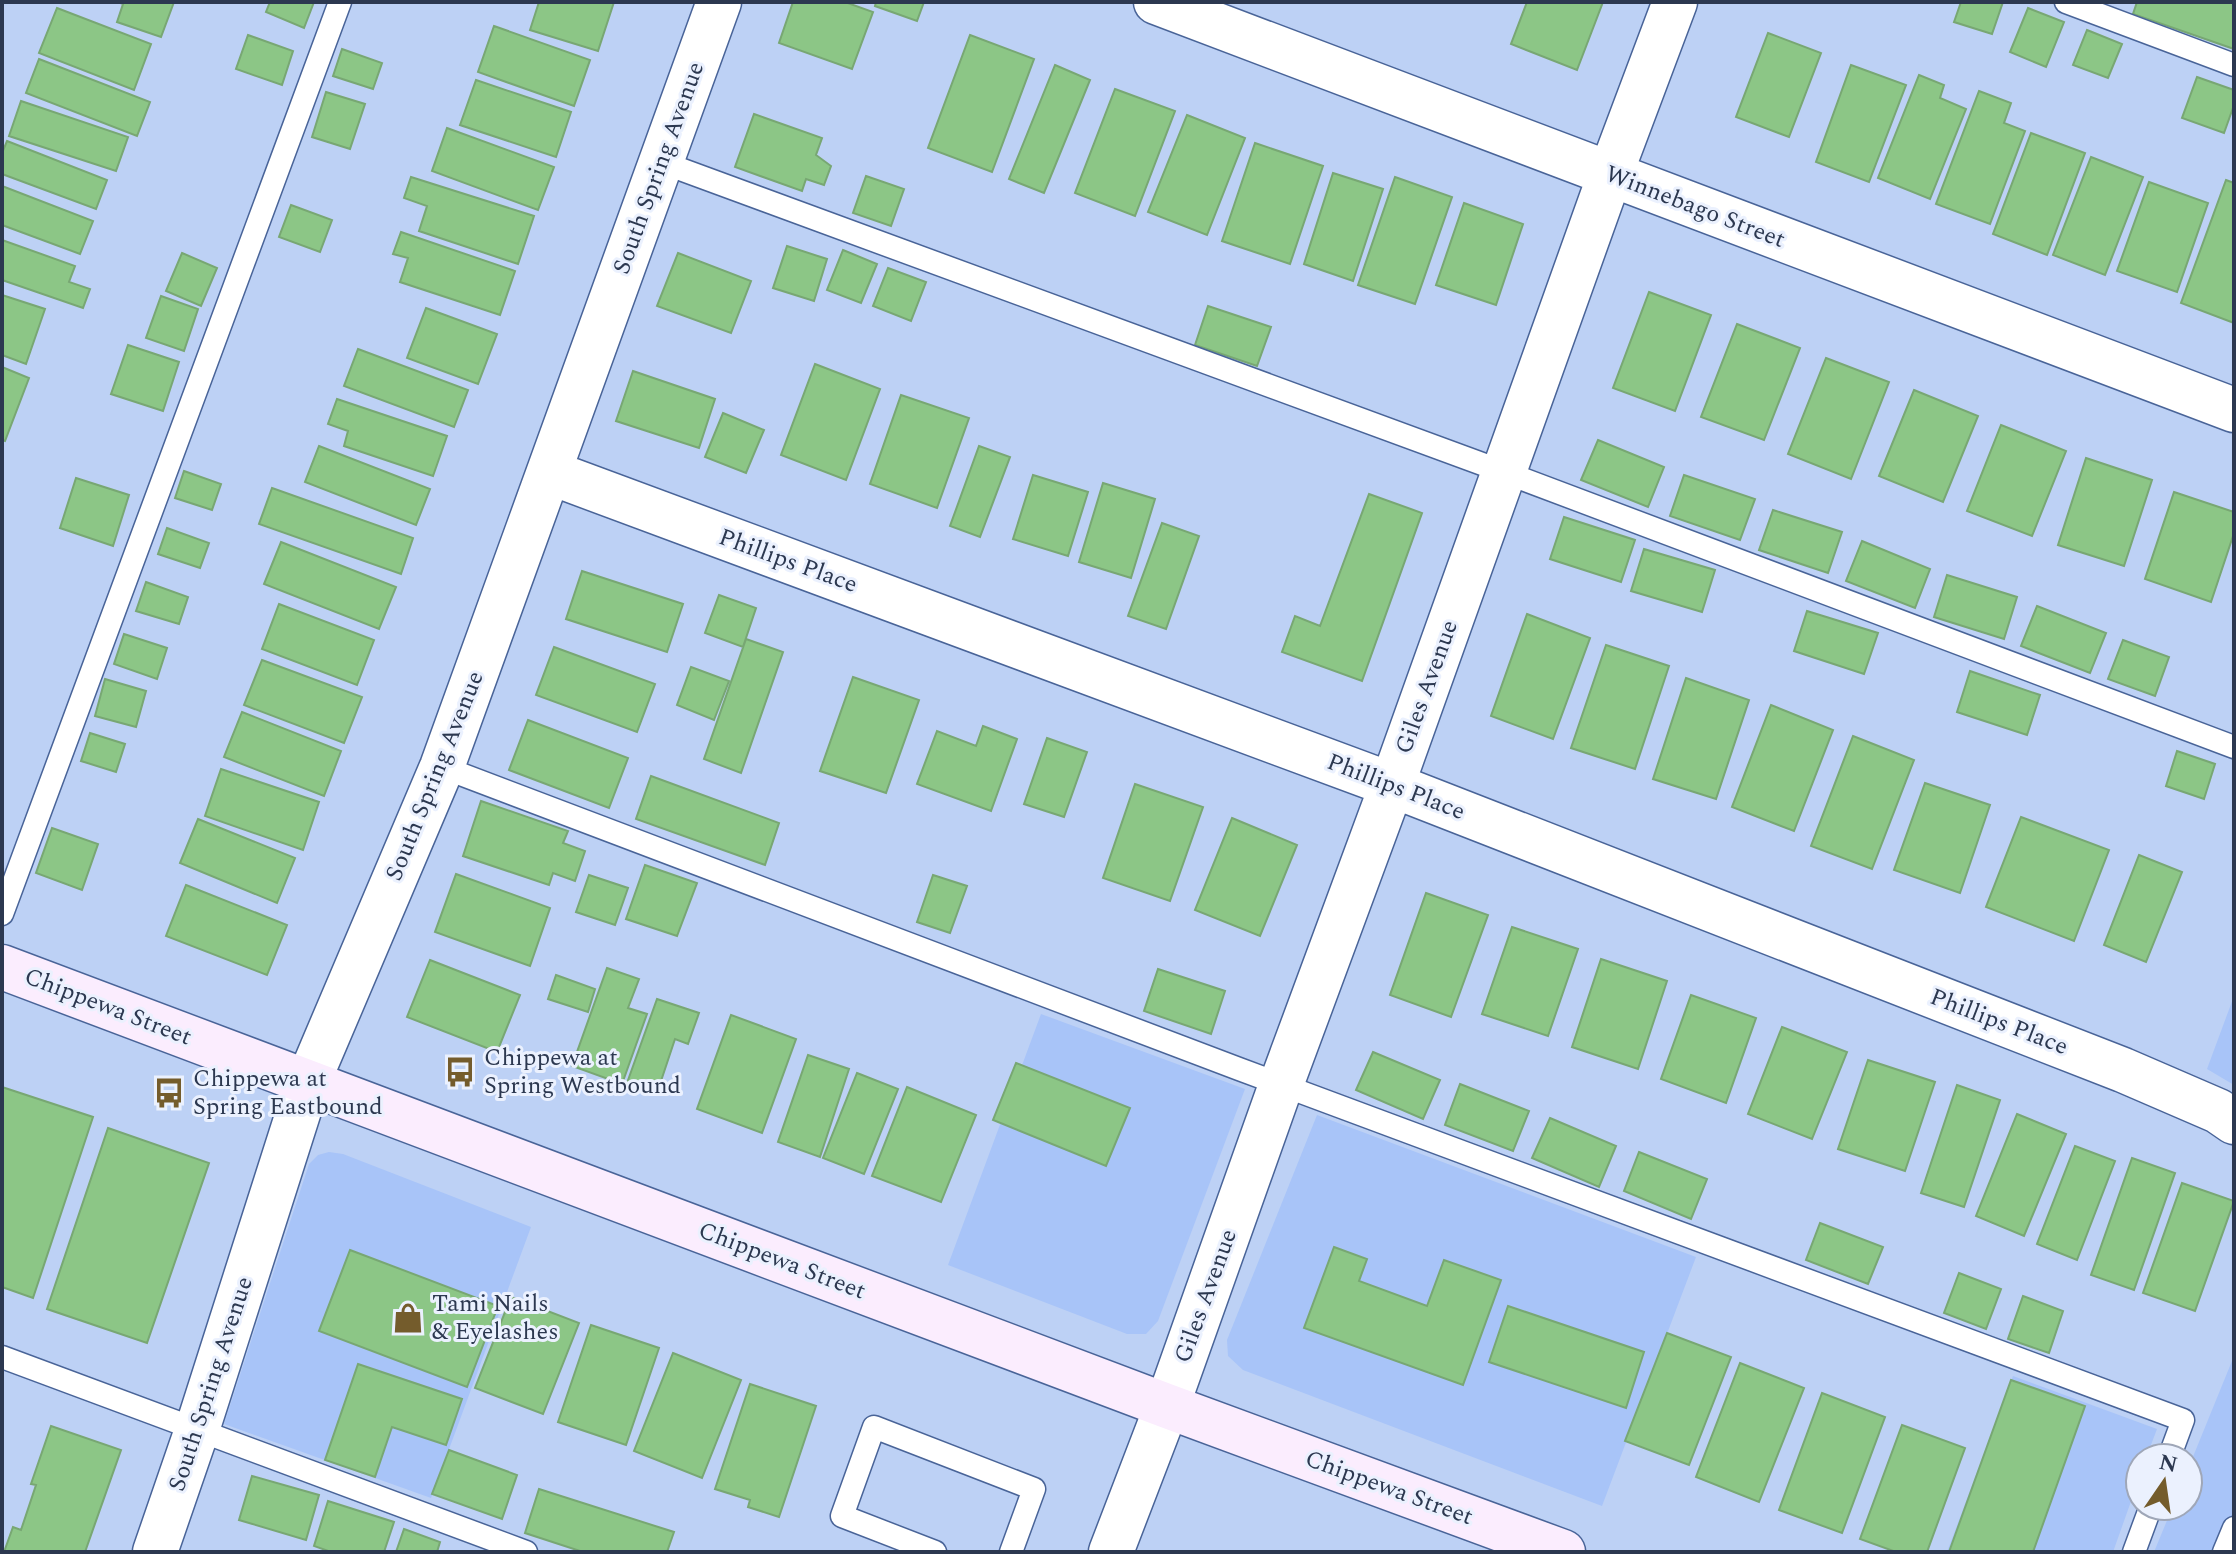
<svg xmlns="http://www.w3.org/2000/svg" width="2236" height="1554" viewBox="0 0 2236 1554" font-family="Spectral,serif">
<rect width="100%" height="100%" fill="#bdd1f5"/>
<path fill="#a8c4f8" d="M 2234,996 L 2234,1085 L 2207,1069 Z
M 1041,1014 L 1245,1089 L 1158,1321 L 1146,1334 L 1127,1334 L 948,1265 Z
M 1317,1115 L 1696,1257 L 1602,1506 L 1243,1370 L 1228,1356 L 1227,1340 Z
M 329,1152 L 343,1154 L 531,1227 L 431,1498 L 224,1424 L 309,1164 L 318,1155 Z
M 2234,1356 L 2234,1552 L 2154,1552 L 2173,1506 L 2188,1506 L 2188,1469 Z
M 2013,1376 L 2157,1429 L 2146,1458 L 2140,1458 L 2140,1476 L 2113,1552 L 1947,1552 Z"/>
<path fill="#8cc686" stroke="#78a773" stroke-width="2" d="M 118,2 L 174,2 L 161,37 L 117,22 L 123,4 Z
M 270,2 L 314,2 L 304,28 L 266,12 Z
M 539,2 L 614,2 L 598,51 L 530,30 Z
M 793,2 L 845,2 L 873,12 L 852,69 L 779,43 Z
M 876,2 L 924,2 L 917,21 L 875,6 Z
M 1527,2 L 1603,2 L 1577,70 L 1511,44 Z
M 1961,2 L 2003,2 L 1992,34 L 1954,22 Z
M 2137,2 L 2234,2 L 2234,49 L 2133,14 Z
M 57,8 L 151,44 L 134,90 L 39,53 Z
M 2028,8 L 2064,22 L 2046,67 L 2010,52 Z
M 494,26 L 590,60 L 574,106 L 478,72 Z
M 2087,30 L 2122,44 L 2108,78 L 2073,65 Z
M 1768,33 L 1821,53 L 1789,137 L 1736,117 Z
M 248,35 L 293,51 L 282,85 L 236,69 Z
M 970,35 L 1034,59 L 992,172 L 928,148 Z
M 342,49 L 382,63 L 373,89 L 333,76 Z
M 39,59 L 150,102 L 137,136 L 26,93 Z
M 1055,65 L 1090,80 L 1044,193 L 1009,179 Z
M 1851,65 L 1906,85 L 1869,182 L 1816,162 Z
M 1919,75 L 1944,85 L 1940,98 L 1966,109 L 1930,199 L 1878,178 Z
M 2197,77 L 2234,90 L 2234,105 L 2224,133 L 2182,118 Z
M 476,80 L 571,112 L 556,157 L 460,125 Z
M 1115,89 L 1175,111 L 1135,216 L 1075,193 Z
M 1979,91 L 2011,103 L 2004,123 L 2025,131 L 1990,224 L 1936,204 Z
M 326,92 L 365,104 L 350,149 L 312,137 Z
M 21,101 L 128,137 L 116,171 L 9,136 Z
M 754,114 L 822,138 L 816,155 L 831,166 L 824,185 L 806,179 L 802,191 L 735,167 Z
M 1187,115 L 1245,138 L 1207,235 L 1148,212 Z
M 447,128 L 554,167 L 538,210 L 432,171 Z
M 2031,133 L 2085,153 L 2047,255 L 1993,234 Z
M 7,141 L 107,180 L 96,209 L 2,174 L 2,153 Z
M 1255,143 L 1323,166 L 1290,264 L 1222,241 Z
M 2091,157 L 2143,177 L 2105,275 L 2053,255 Z
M 1333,173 L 1383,189 L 1353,281 L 1304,264 Z
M 866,176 L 904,189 L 891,226 L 853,213 Z
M 411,177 L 534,216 L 518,264 L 419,231 L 427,206 L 404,198 Z
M 1395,177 L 1452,197 L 1415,304 L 1358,285 Z
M 2226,180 L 2234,183 L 2234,323 L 2181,303 Z
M 2149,182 L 2208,203 L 2177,292 L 2117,271 Z
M 2,186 L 93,221 L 80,254 L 2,225 Z
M 1464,203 L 1523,224 L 1496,305 L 1436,285 Z
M 291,205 L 332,220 L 320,252 L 279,237 Z
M 401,232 L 515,271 L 500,315 L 400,282 L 408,258 L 393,254 Z
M 2,240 L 75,266 L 69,282 L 90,289 L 83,308 L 2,280 Z
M 787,246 L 827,259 L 814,301 L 773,288 Z
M 843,250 L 877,264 L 861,303 L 827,290 Z
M 182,253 L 217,268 L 201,306 L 166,291 Z
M 678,253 L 751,281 L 731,333 L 657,306 Z
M 888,268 L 926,282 L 911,321 L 873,306 Z
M 1649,292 L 1711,315 L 1675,411 L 1613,388 Z
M 2,295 L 45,309 L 26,364 L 2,355 Z
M 161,296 L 198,309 L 184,351 L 146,338 Z
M 1208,306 L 1271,327 L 1257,366 L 1195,345 Z
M 426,308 L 497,334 L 478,384 L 407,358 Z
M 1737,324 L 1800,348 L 1764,440 L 1701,417 Z
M 128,345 L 179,362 L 163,411 L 111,394 Z
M 358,349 L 468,390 L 454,427 L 344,386 Z
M 1826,358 L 1889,382 L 1851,479 L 1788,454 Z
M 815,364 L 880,389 L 846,480 L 781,455 Z
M 2,367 L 29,378 L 5,441 L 2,440 Z
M 633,371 L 715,399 L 699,448 L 616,421 Z
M 1914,390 L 1978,416 L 1943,502 L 1879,476 Z
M 901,395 L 969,418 L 937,508 L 870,484 Z
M 337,399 L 447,436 L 433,476 L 344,446 L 348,431 L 328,424 Z
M 723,413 L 764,430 L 746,473 L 705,457 Z
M 2001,425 L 2066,451 L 2032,536 L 1967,511 Z
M 1598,440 L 1664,467 L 1648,507 L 1581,480 Z
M 319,446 L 430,489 L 416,525 L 305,482 Z
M 979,446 L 1010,457 L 980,537 L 950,526 Z
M 2086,458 L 2152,480 L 2124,566 L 2058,545 Z
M 184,471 L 221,484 L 212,510 L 175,498 Z
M 1033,475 L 1088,492 L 1068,556 L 1013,539 Z
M 1684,475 L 1755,499 L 1740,540 L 1670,516 Z
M 76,478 L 129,495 L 113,546 L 60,528 Z
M 1103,483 L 1155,499 L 1131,578 L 1079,562 Z
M 272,488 L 413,538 L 401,574 L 259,524 Z
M 2174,492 L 2234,512 L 2234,533 L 2211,602 L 2145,579 Z
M 1369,494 L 1422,513 L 1362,681 L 1282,652 L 1295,616 L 1320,626 Z
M 1773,510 L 1842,532 L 1828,573 L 1759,550 Z
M 1564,517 L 1635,540 L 1621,582 L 1550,559 Z
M 1162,523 L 1199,536 L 1166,629 L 1128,616 Z
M 167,528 L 209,543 L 200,568 L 158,554 Z
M 1862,541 L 1930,569 L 1915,608 L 1846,581 Z
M 281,542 L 396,587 L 379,629 L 264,584 Z
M 1644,549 L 1715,570 L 1702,612 L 1631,591 Z
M 582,571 L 683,604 L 667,652 L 566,619 Z
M 1947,575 L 2017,597 L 2004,639 L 1934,617 Z
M 146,582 L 188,597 L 179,624 L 136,611 Z
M 719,595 L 756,608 L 743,647 L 705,633 Z
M 279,604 L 374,640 L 357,685 L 262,649 Z
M 2037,606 L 2106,633 L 2090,673 L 2021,646 Z
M 1807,611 L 1878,633 L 1864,674 L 1794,651 Z
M 1527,614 L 1590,638 L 1553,739 L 1491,716 Z
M 124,634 L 167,648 L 157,679 L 114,664 Z
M 746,639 L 783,652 L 741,773 L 704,759 Z
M 2123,640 L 2169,657 L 2155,696 L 2108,679 Z
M 1606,645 L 1669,666 L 1635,769 L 1571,748 Z
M 554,647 L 655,684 L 637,732 L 536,695 Z
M 262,660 L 362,697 L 344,743 L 244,705 Z
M 691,667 L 729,681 L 714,720 L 677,705 Z
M 1970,671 L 2040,695 L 2027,735 L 1957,712 Z
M 853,677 L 919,700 L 886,793 L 820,771 Z
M 1686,678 L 1749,700 L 1716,799 L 1653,779 Z
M 105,679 L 146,691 L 136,727 L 95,716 Z
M 1771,705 L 1833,730 L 1794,831 L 1732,807 Z
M 242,712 L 341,751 L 324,796 L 224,757 Z
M 528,720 L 628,758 L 609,808 L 509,770 Z
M 983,726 L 1017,739 L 991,811 L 917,784 L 937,731 L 976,746 Z
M 90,733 L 125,744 L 116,772 L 81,761 Z
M 1853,736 L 1914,760 L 1872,869 L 1811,846 Z
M 1047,738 L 1087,752 L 1064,817 L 1024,804 Z
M 2177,751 L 2215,764 L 2204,799 L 2166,786 Z
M 221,769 L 319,802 L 303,850 L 205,816 Z
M 651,776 L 779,823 L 765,865 L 636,819 Z
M 1925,783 L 1990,805 L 1960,893 L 1894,870 Z
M 1135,784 L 1203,807 L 1170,901 L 1103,878 Z
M 481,801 L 568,831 L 563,843 L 585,851 L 575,881 L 553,873 L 549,885 L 463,856 Z
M 2021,817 L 2109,850 L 2074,941 L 1986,907 Z
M 1232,818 L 1297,845 L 1260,936 L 1195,910 Z
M 198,819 L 295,858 L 277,903 L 180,863 Z
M 52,828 L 98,844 L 82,890 L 36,873 Z
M 2139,855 L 2182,872 L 2146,962 L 2104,945 Z
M 645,865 L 697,883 L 677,936 L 626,919 Z
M 456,874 L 550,908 L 530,966 L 435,932 Z
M 589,875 L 628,888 L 615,925 L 576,912 Z
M 933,875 L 967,886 L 950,933 L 917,922 Z
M 186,885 L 287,925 L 267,975 L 166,936 Z
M 1426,893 L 1488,915 L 1451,1017 L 1390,995 Z
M 1512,927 L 1578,949 L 1548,1036 L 1482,1014 Z
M 1601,959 L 1667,981 L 1638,1069 L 1572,1047 Z
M 430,960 L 520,995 L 497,1052 L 407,1017 Z
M 607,968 L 639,979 L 628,1008 L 647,1014 L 622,1084 L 572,1066 Z
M 1158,969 L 1225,991 L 1211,1034 L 1144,1011 Z
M 556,975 L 595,989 L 588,1012 L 548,999 Z
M 1691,995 L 1756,1018 L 1726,1103 L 1661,1079 Z
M 657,999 L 699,1013 L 688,1044 L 675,1039 L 657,1093 L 627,1083 Z
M 731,1015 L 796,1039 L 762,1133 L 697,1109 Z
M 1782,1027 L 1847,1052 L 1812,1139 L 1748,1114 Z
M 1373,1052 L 1440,1080 L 1423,1119 L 1356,1090 Z
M 808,1055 L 849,1069 L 820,1157 L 778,1142 Z
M 1868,1060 L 1935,1082 L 1905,1171 L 1838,1149 Z
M 1016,1063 L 1130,1108 L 1106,1166 L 993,1120 Z
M 857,1073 L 898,1089 L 864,1174 L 823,1158 Z
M 1460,1084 L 1529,1111 L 1513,1151 L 1445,1125 Z
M 1957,1085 L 2000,1100 L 1964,1207 L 1921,1193 Z
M 2,1087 L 93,1117 L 33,1298 L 2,1287 Z
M 907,1087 L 976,1115 L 941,1202 L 872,1176 Z
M 2017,1114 L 2066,1134 L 2024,1236 L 1976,1216 Z
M 1550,1118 L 1616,1146 L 1599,1187 L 1532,1158 Z
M 108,1128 L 209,1163 L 147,1343 L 47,1309 Z
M 2075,1146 L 2115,1161 L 2077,1260 L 2037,1244 Z
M 1639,1152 L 1707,1179 L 1691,1219 L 1624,1191 Z
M 2132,1158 L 2175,1173 L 2134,1290 L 2091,1275 Z
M 2182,1183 L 2234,1201 L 2195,1311 L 2143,1293 Z
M 1820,1223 L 1883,1247 L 1868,1284 L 1806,1260 Z
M 1334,1247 L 1367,1259 L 1359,1281 L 1427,1306 L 1444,1260 L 1501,1280 L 1463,1385 L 1304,1328 Z
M 350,1250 L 498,1306 L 467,1387 L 319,1331 Z
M 1959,1273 L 2001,1289 L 1986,1329 L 1944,1313 Z
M 2023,1296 L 2063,1311 L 2049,1353 L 2008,1339 Z
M 511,1297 L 579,1323 L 543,1414 L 475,1388 Z
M 1508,1306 L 1644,1352 L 1626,1408 L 1489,1362 Z
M 591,1325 L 659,1348 L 626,1445 L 558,1422 Z
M 1667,1333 L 1731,1357 L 1689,1465 L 1625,1441 Z
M 673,1353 L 741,1380 L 702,1478 L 634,1451 Z
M 1740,1363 L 1804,1388 L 1759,1502 L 1696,1477 Z
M 358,1364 L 462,1399 L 446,1445 L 392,1427 L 375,1477 L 325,1460 Z
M 2011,1380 L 2085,1406 L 2033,1552 L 1949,1552 Z
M 750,1384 L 816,1406 L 779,1517 L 748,1507 L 750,1500 L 715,1489 Z
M 1822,1393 L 1885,1417 L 1842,1533 L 1779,1510 Z
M 1902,1425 L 1965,1448 L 1927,1552 L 1896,1552 L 1860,1539 Z
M 51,1426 L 121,1450 L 85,1552 L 4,1552 L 13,1527 L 21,1530 L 36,1485 L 31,1484 Z
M 449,1450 L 517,1475 L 502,1519 L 432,1494 Z
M 252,1476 L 319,1495 L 306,1540 L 239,1520 Z
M 539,1489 L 674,1532 L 667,1552 L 583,1552 L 525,1533 Z
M 328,1501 L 394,1522 L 384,1552 L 331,1552 L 314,1546 Z
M 404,1529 L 440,1542 L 437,1552 L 396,1552 Z"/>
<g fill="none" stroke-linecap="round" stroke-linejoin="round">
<g stroke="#496498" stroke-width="25">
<path id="lane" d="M 2066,2 L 2234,65
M 661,162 L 1504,472 L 2234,747
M 442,767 L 1239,1069 L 2183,1420 L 2169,1458
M 2,914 L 340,2
M 2,1357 L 526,1552
M 935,1552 L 842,1516 L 874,1427 L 1034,1489 L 1011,1552
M 2134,1552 L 2151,1506
M 2224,1552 L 2234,1528"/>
</g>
<g stroke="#496498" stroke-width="47">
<path id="street" d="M 1156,2 L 2234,410
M 549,472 L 1392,785 L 2123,1070 L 2218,1111 L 2234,1122
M 155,1552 L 197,1430 L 308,1082 L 442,767 L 719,2
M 1111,1552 L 1167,1406 L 1281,1085 L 1392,785 L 1610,175 L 1675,2"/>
</g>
<g stroke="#496498" stroke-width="47">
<path id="secondary" d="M 2,967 L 1167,1406 L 1563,1552"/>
</g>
<use href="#lane" stroke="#fff" stroke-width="22"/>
<use href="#street" stroke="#fff" stroke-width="44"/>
<use href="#secondary" stroke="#fbedfe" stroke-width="44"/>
</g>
<defs>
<g id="bus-bare" transform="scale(2.4)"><path d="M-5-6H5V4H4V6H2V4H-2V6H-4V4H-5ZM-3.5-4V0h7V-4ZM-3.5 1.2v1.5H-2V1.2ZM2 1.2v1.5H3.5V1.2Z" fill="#745c2c" stroke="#ebf1fe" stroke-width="2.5" paint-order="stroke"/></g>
<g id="shop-bare" transform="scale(2.4)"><path d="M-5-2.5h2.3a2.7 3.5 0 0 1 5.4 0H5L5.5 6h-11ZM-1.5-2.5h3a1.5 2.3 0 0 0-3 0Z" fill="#745c2c" stroke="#ebf1fe" stroke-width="2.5" paint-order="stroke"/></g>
</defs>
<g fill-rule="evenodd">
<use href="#bus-bare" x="460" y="1072"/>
<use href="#bus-bare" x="169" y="1093"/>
<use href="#shop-bare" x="408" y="1318"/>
</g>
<g text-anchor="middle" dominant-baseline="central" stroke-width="6" stroke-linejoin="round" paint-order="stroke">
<g font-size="24" fill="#2c3850" stroke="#ebf1fe">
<text transform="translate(659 168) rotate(-70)">South Spring Avenue</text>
<text transform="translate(1695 207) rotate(21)">Winnebago Street</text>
<text transform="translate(788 561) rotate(20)">Phillips Place</text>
<text transform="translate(1427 687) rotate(-70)">Giles Avenue</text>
<text transform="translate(435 776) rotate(-68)">South Spring Avenue</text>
<text transform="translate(1396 787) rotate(21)">Phillips Place</text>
<text transform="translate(108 1007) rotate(21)">Chippewa Street</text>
<text transform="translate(1999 1022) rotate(21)">Phillips Place</text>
<text transform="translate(782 1261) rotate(21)">Chippewa Street</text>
<text transform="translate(1206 1296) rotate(-70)">Giles Avenue</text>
<text transform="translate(211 1384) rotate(-72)">South Spring Avenue</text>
<text transform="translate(1389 1488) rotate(20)">Chippewa Street</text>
</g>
<g font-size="24" fill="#2c3850" stroke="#ebf1fe" text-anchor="start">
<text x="484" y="1058">Chippewa at<tspan x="484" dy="28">Spring Westbound</tspan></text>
<text x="193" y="1079">Chippewa at<tspan x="193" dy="28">Spring Eastbound</tspan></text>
<text x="432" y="1304">Tami Nails<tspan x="432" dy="28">&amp; Eyelashes</tspan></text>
</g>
</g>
<rect width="2236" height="1554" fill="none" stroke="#2c3850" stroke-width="8"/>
<g transform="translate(2164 1482) rotate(13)"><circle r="38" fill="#ebf1fe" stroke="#9fa7b8" stroke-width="2"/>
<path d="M0-6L14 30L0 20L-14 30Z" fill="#745c2c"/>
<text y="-12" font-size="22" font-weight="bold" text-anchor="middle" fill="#2c3850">N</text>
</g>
</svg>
